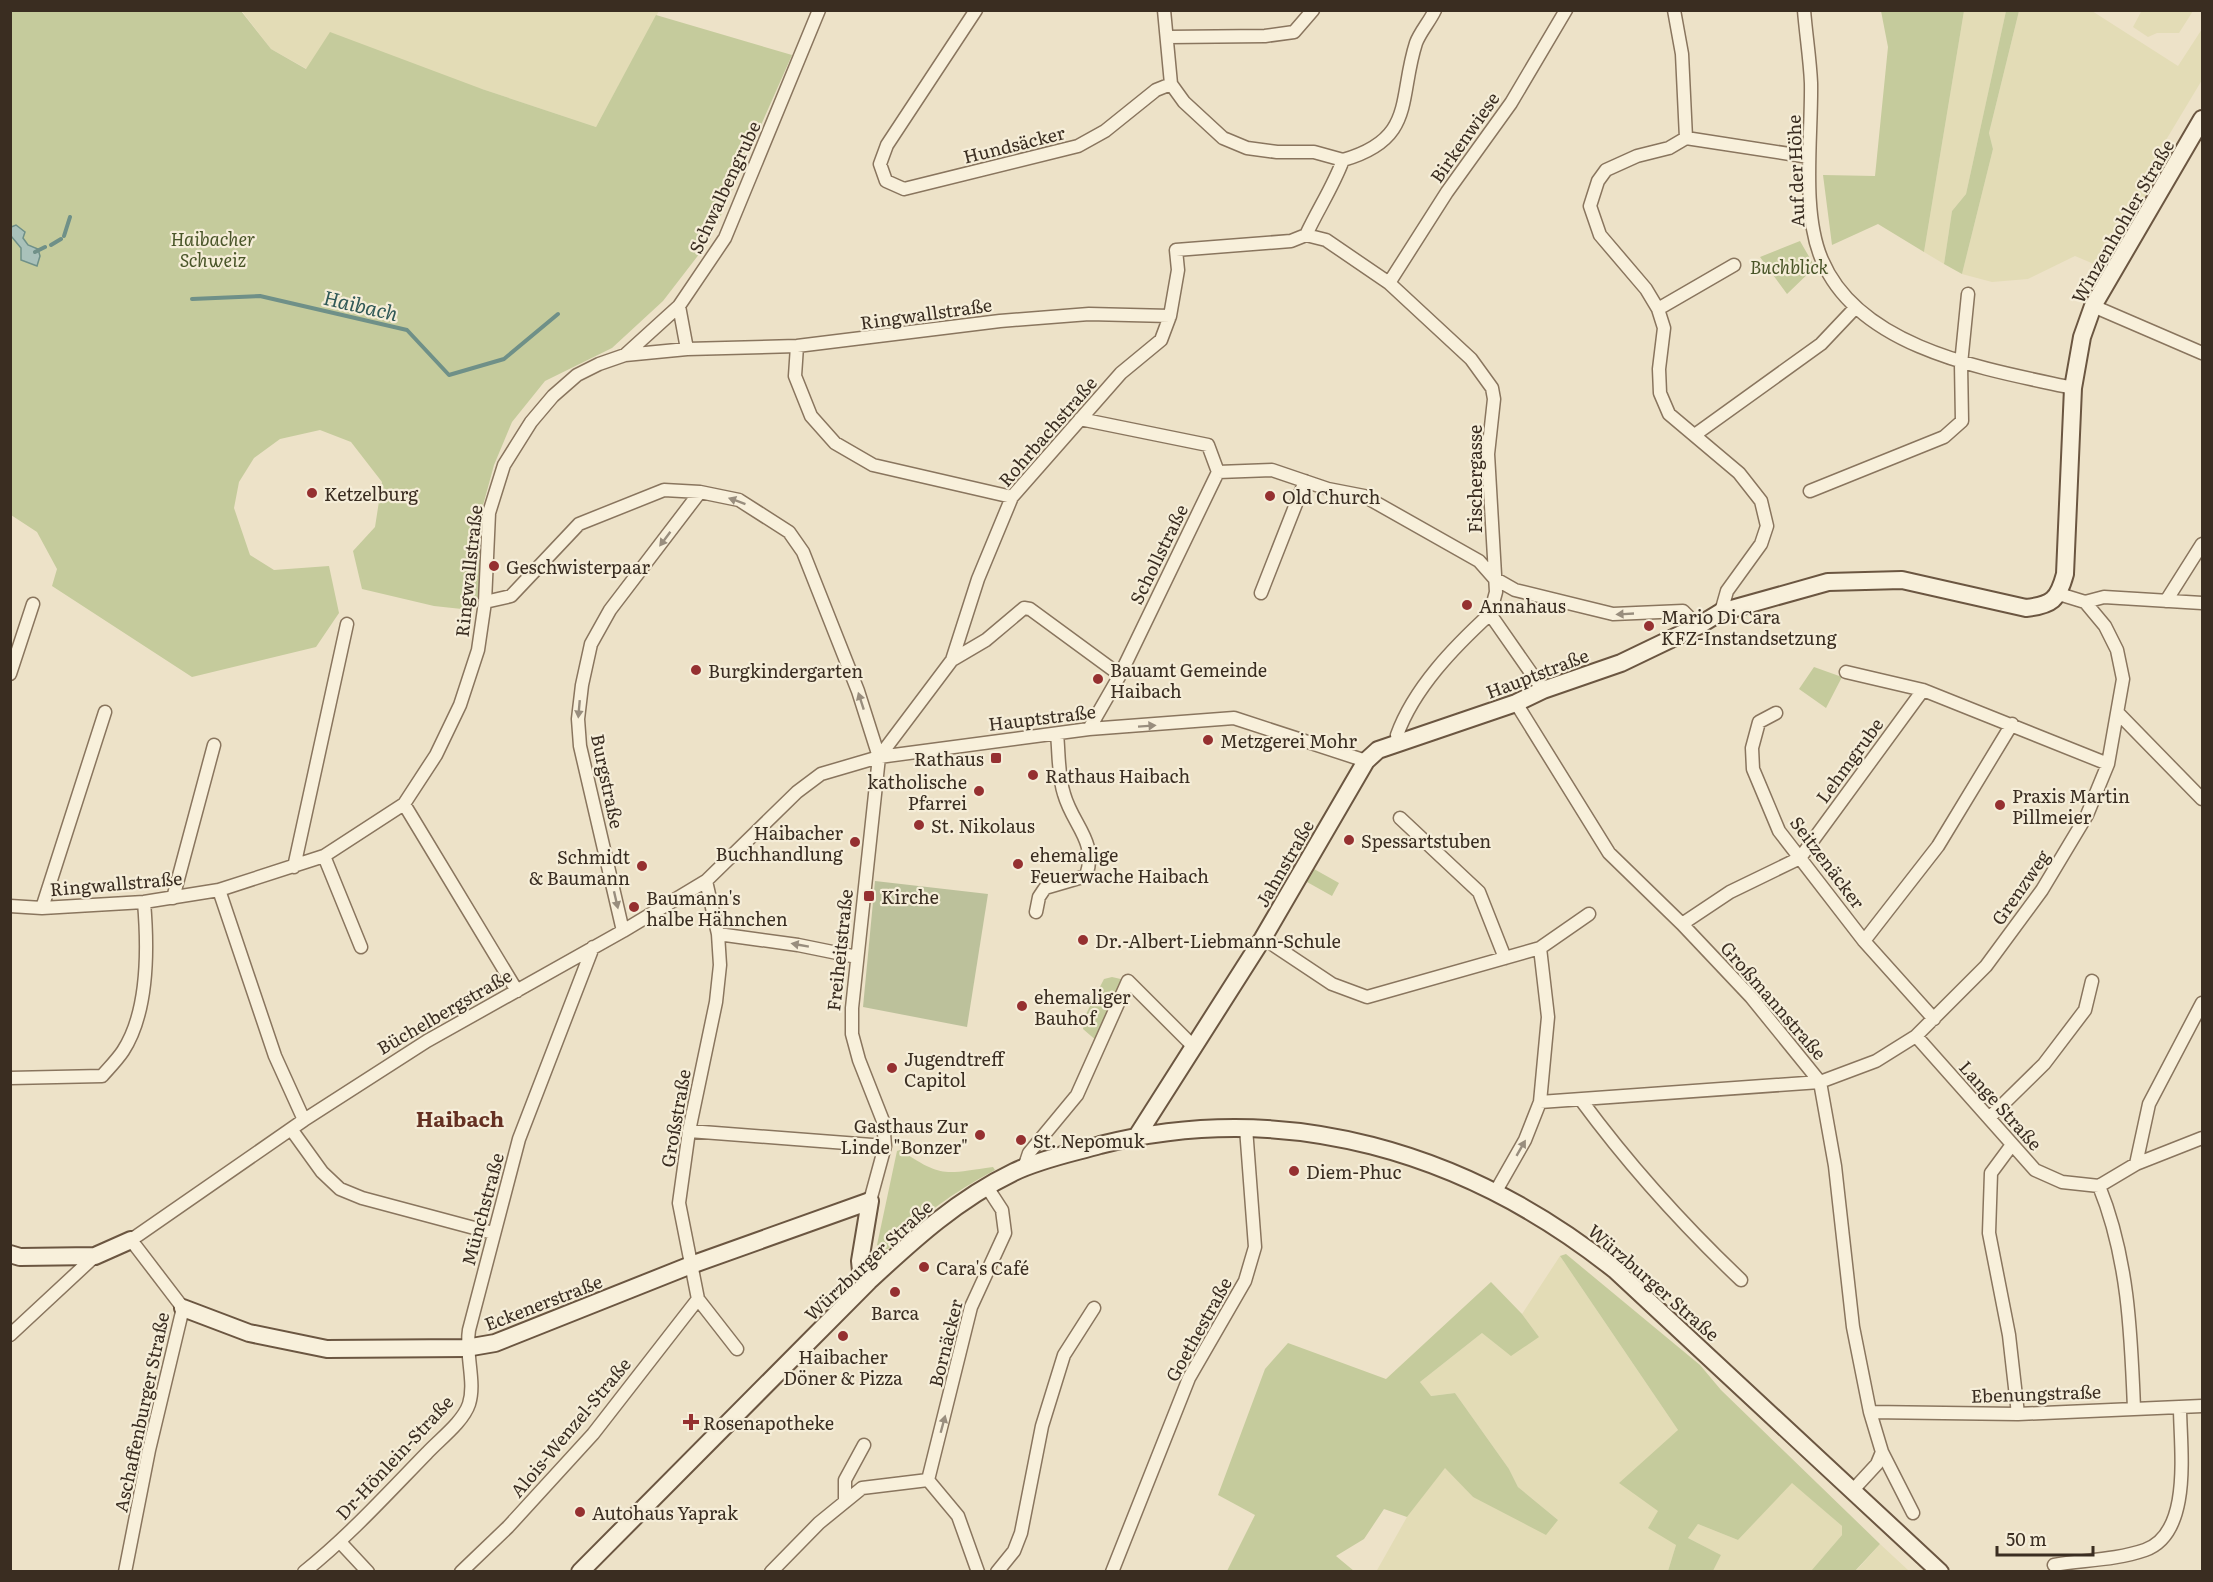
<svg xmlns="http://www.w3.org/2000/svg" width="2213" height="1582" viewBox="0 0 2213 1582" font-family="Literata,serif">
<rect width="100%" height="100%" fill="#ede2c8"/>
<path fill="#e3dcb6" d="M 241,10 L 659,11 L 596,127 L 482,89 L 307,69 L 271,49 Z
M 2142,10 L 2193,10 L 2193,11 L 2179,33 L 2157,33 L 2148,37 L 2133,27 Z
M 1964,11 L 2006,11 L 1966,194 L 1952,211 L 1944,264 L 1924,252 Z
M 2019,11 L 2092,11 L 2178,66 L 2202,29 L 2202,80 L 2151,165 L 2159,174 L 2101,267 L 2075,256 L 2028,279 L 1992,282 L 1962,274 L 1993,149 L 1989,133 Z
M 1560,1256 L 1678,1430 L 1658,1511 L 1676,1545 L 1668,1571 L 1376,1572 L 1407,1517 L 1445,1467 L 1473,1497 L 1558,1520 L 1518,1487 L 1509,1469 L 1455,1393 L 1430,1396 L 1420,1382 L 1482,1333 L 1539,1337 L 1522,1314 Z
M 1792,1482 L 1842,1526 L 1842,1535 L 1811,1571 L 1713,1571 L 1721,1555 L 1688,1538 L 1698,1524 L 1738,1540 Z
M 1880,1544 L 1908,1570 L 1907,1572 L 1855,1572 Z"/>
<path fill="#c5cb9c" d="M 10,11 L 241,11 L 271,49 L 306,69 L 330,32 L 482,89 L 596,127 L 656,15 L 792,55 L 710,240 L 663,301 L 612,348 L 545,381 L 512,422 L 494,465 L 482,509 L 479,540 L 487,542 L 485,602 L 473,600 L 471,610 L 434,606 L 362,589 L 353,551 L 375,527 L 382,482 L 351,442 L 320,430 L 280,439 L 254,458 L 239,482 L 234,508 L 250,555 L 274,570 L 329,566 L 339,613 L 316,647 L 192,677 L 52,586 L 57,569 L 37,532 L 11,515 Z
M 1881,11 L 1964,11 L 1924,252 L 1878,224 L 1832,245 L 1823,175 L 1875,176 L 1888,47 Z
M 2006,11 L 2019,11 L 1989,133 L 1993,149 L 1962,274 L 1944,264 L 1952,211 L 1966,194 Z
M 1800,241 L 1815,267 L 1787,294 L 1760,257 Z
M 1814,667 L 1842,677 L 1826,708 L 1799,689 Z
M 1314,869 L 1339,883 L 1332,896 L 1307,882 Z
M 1112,977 L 1125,980 L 1098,1042 L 1083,1029 L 1086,1014 L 1104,979 Z
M 900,1150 C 943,1178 943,1174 993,1167 L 995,1170 C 951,1194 923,1214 887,1250 L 882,1250 L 877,1245 L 897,1151 Z
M 1566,1254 L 1700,1365 L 1721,1390 L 1880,1544 L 1855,1571 L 1811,1571 L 1842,1535 L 1842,1526 L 1792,1483 L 1738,1540 L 1698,1524 L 1688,1538 L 1721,1555 L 1713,1571 L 1668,1571 L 1676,1545 L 1648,1528 L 1658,1511 L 1619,1483 L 1678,1430 L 1560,1256 Z
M 1491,1282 L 1522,1314 L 1539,1337 L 1511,1356 L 1482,1333 L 1420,1382 L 1431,1396 L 1455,1393 L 1509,1469 L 1518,1487 L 1558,1520 L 1546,1535 L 1473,1497 L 1445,1468 L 1407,1517 L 1384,1509 L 1364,1539 L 1336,1556 L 1354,1571 L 1227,1571 L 1255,1515 L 1218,1495 L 1265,1369 L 1288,1343 L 1386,1379 Z"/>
<path fill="#bcc19b" d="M 875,881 L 988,894 L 967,1027 L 863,1007 Z"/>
<path fill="#a9c1ba" stroke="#6f9088" stroke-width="1.5" d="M 16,225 L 25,232 L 23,238 L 28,245 L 38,249 L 40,256 L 37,266 L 21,260 L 21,248 L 11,236 L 11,227 Z"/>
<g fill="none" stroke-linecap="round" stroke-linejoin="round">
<path stroke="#6f9088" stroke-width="4" d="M 64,236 L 70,217
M 51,245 L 61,239
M 35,252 L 45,247
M 192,299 L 260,296 L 407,330 L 449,375 L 504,359 L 558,314"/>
<g stroke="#89755e" stroke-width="15">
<path id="street" d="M 976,10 L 887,145 L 880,164 L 886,181 L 904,189 L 1078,146 L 1105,131 L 1156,90 L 1171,84
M 1164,10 L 1171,84 L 1184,102 L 1223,138 L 1247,148 L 1277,152 L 1314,152 L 1343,160
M 1674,10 L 1682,54 L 1686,138
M 1804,10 C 1806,35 1810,59 1811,83 C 1812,136 1801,212 1822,260 C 1860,350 1990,370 2073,388
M 1168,37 L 1265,36 L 1294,32 L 1313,10
M 1306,235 L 1326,240 L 1389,283 L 1471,359 L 1492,388 L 1494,399 L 1488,454 L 1496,592 L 1490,614 L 1543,690
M 1306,235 C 1318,209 1333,187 1343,160 C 1416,139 1398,99 1416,43 C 1420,32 1430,21 1435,10
M 1389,283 L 1447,192 L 1511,103 L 1566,10
M 679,306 L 687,349
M 2093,306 L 2202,353
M 1658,309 L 1734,265
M 797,346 L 795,376 L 811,416 L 835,443 L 873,465 L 1012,497
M 625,355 L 679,306 L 725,238 L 819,10
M 1080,419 L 1208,445 L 1218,472
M 1696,434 L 1821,344 L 1856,307
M 1810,491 L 1944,437 L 1962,421 L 1961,364 L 1968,294
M 1261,593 L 1305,481
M 2059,594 L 2085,602 L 2104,597 L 2202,603
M 2166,601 L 2202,544
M 485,602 L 511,596 L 579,524 L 664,490 L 700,492 L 739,500 L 789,532 L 803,552 L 858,691 L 879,757 L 852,1008 L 852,1034 L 859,1060 L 883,1121 L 885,1146 L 870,1201
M 1721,612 L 1727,591 L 1761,544 L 1767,526 L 1761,501 L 1739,473 L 1669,414 L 1660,393 L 1659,369 L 1664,328 L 1658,309 L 1646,289 L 1600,235 L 1590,206 L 1598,181 L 1606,170 L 1637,156 L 1669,148 L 1686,138 L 1809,157
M 952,660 L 986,640 L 1024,608 L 1030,609 L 1120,675
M 1846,672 L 1923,690 L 2108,764
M 10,674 L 33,604
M 1516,703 L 1609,853 L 1682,924 L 1751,997 L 1820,1082 L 1835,1166 L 1853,1327 L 1870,1412 L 1882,1452 L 1913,1513
M 1776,713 L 1759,722 L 1752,748 L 1753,769 L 1779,831 L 1864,941 L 1934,1019
M 2118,713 L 2202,799
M 1089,729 L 1120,675 L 1218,472 L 1272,470 L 1328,489 L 1364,496 L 1479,561 L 1494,578 L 1515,590 L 1613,614 L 1683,611 L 1698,626
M 1400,743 L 1397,735 C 1414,688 1454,647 1490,614
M 879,757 L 952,660 L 978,579 L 1012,497 L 1121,373 L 1161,340 L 1170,316 L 1178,270 L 1176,250 L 1291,241 L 1306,235
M 404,804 L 517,991
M 1400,818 L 1479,892 L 1505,958
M 324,856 L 361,947
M 294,867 L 347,624
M 706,881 L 718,934 L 720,965 L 716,1002 L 689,1131 L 679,1203 L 698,1299 L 737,1349
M 219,890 L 275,1056 L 304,1120
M 173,898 L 214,745
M 10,906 L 42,908 L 144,902 L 219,890 L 324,856 L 404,804 L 436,755 L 460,705 L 478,650 L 485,602 L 489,513 L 504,465 L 531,422 L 553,396 L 577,375 L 599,364 L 625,355 L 687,349 L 797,346 L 1000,321 L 1089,314 L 1170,316
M 42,908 L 105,712
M 1036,912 L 1039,897 L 1045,888 L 1086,876 C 1098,841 1073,826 1064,794 C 1058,776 1059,753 1057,734
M 1682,924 L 1730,892 L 1800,858 L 1923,690
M 623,931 L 580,746 L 578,719 L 582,685 L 591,644 L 610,610 L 700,492
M 718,934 L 798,945 L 857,957
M 1263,938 L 1332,984 L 1367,997 L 1540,948 L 1589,914
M 1864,941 L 1938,846 L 2012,724
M 1916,1036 L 2035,1170 L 2062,1182 L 2099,1186 L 2136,1164 L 2202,1138
M 10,1078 L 102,1076 C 109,1068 117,1060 123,1051 C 149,1011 148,948 144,902
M 1581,1100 C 1629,1165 1682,1224 1741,1280
M 1540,1102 L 1820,1082 L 1876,1061 L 1916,1036 L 1986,966 L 2042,890 L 2087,815 L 2108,764 L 2123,679 L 2117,650 L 2105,626 L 2085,602
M 1989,1118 L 2044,1064 L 2085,1010 L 2092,981
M 291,1129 L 322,1172 L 340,1189 L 362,1198 L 493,1233
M 689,1131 L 885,1146
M 2011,1146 L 1991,1173 L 1989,1233 L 2009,1335 L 2018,1414
M 2136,1164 L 2149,1104 L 2202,1003
M 1024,1168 L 1029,1153 L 1077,1095 L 1128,981 L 1195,1048
M 2099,1186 C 2128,1257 2131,1332 2134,1408
M 1496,1191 L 1525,1140 L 1540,1102 L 1548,1017 L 1540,948
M 10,1335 L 95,1256
M 1870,1412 L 2018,1414 L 2202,1406
M 928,1480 L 971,1307 L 1005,1233 L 1002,1210 L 987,1187
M 1853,1490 L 1877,1464 L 1882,1452
M 845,1502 L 845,1480 L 864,1445
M 340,1542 L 368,1572
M 2054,1565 C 2084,1560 2116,1560 2145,1550 C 2193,1533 2180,1447 2180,1407
M 125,1572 L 149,1450 L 183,1308 L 131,1240 L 304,1120 L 427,1041 L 623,931 L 706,881 L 797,792 L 821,774 L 879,757 L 1089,729 L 1234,718 L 1366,761
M 304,1572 C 349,1536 387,1494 427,1453 C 440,1439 463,1422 469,1404 C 476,1382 465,1355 469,1330 L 519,1139 L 593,947
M 461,1572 L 508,1527 L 593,1434 L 698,1299
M 771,1572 L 819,1523 L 862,1488 L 928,1480 L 958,1516 L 978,1572
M 997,1572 L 1014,1551 L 1021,1533 L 1042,1426 L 1064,1355 L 1094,1308
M 1112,1572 L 1189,1378 L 1245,1281 L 1255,1247 L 1246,1128"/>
</g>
<g stroke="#6b5641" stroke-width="20">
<path id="secondary" d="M 1137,1136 L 1263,938 L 1366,761 L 1378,750 L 1516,703 L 1543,690 L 1621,663 L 1698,626 L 1721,612 L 1828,582 L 1902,580 L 2026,608 C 2052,605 2058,600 2065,574 L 2073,388 L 2082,337 L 2093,306 L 2202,119
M 10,1254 L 20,1257 L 95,1256 L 131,1240
M 183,1308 L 249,1333 L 327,1349 L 466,1348 L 495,1343 L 691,1265 L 870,1201 L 860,1261 L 861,1271 L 869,1281
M 580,1572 L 869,1281 C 914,1239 958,1199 1014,1172 C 1041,1159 1072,1153 1100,1145 C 1286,1098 1467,1152 1615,1270 L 1940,1572"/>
</g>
<use href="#street" stroke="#f8f0db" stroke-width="12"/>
<use href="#secondary" stroke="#f8f0db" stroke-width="16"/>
</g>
<defs><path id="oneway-solid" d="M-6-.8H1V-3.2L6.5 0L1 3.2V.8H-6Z" transform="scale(1.5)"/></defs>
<g fill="#998e7e">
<use href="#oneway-solid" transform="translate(737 501) rotate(-160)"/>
<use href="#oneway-solid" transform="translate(665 539) rotate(127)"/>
<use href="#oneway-solid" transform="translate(1625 614) rotate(177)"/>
<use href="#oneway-solid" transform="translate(861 701) rotate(-108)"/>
<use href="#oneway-solid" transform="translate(579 709) rotate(95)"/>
<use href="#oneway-solid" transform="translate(1147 726) rotate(-4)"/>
<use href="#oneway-solid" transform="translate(616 900) rotate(77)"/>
<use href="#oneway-solid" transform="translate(800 945) rotate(-170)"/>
<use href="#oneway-solid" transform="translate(1521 1148) rotate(-60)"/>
<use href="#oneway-solid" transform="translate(943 1424) rotate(-75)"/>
</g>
<g fill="#953030" stroke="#f5edd8" stroke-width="2">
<circle cx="312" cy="493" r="6"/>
<circle cx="1270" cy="496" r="6"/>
<circle cx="494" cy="566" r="6"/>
<circle cx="1467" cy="605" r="6"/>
<circle cx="1649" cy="626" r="6"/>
<circle cx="696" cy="670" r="6"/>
<circle cx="1098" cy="679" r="6"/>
<circle cx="1208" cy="740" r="6"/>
<rect x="990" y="752" width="12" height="12" rx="3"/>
<circle cx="1033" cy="775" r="6"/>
<circle cx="979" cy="791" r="6"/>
<circle cx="2000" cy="805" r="6"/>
<circle cx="919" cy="825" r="6"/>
<circle cx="1349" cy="840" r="6"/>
<circle cx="855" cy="842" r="6"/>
<circle cx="1018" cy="864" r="6"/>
<circle cx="642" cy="866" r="6"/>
<rect x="863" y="890" width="12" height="12" rx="3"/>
<circle cx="634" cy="907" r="6"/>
<circle cx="1083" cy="940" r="6"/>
<circle cx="1022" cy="1006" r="6"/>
<circle cx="892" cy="1068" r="6"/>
<circle cx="980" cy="1135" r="6"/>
<circle cx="1021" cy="1140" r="6"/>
<circle cx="1294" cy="1171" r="6"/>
<circle cx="924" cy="1267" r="6"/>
<circle cx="895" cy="1292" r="6"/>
<circle cx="843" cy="1336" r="6"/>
<path d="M688 1413h6v6h6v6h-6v6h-6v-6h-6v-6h6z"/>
<circle cx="580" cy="1512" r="6"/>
</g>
<g text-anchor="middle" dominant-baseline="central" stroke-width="4.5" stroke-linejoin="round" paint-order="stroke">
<g font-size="18" fill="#3a2d21" stroke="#f5edd8">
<text transform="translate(1464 137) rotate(-55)">Birkenwiese</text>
<text transform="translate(1014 144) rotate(-14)">Hundsäcker</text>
<text transform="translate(1795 171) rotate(-92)">Auf der Höhe</text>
<text transform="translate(724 187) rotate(-65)">Schwalbengrube</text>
<text transform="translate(2122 221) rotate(-60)">Winzenhohler Straße</text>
<text transform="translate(926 313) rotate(-8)">Ringwallstraße</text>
<text transform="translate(1047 431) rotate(-49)">Rohrbachstraße</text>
<text transform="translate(1474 479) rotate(-90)">Fischergasse</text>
<text transform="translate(1158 554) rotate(-64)">Schollstraße</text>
<text transform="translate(468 571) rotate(-84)">Ringwallstraße</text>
<text transform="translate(1537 673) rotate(-21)">Hauptstraße</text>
<text transform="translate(1042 717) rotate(-7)">Hauptstraße</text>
<text transform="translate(1849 760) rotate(-54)">Lehmgrube</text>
<text transform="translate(608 781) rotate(78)">Burgstraße</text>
<text transform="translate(1828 862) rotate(53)">Seitzenäcker</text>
<text transform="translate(1284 863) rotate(-60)">Jahnstraße</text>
<text transform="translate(116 883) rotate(-5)">Ringwallstraße</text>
<text transform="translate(2020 887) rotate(-55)">Grenzweg</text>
<text transform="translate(839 950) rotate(-84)">Freiheitstraße</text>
<text transform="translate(1774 1000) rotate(49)">Großmannstraße</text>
<text transform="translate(444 1011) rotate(-30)">Büchelbergstraße</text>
<text transform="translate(2001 1105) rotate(48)">Lange Straße</text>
<text transform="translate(675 1118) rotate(-80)">Großstraße</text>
<text transform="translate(482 1209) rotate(-75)">Münchstraße</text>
<text transform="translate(868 1260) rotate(-43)">Würzburger Straße</text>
<text transform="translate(1654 1282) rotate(41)">Würzburger Straße</text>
<text transform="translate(543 1302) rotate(-21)">Eckenerstraße</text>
<text transform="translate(1198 1329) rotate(-61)">Goethestraße</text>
<text transform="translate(945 1343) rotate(-76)">Bornäcker</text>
<text transform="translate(2036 1393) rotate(-2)">Ebenungstraße</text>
<text transform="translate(141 1412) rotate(-78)">Aschaffenburger Straße</text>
<text transform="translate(570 1427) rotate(-50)">Alois-Wenzel-Straße</text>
<text transform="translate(394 1457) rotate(-47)">Dr-Hönlein-Straße</text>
</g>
<g font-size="18" font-style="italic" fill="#495528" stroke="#f5edd8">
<text x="213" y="238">Haibacher<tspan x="213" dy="21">Schweiz</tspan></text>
<text x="1789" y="266">Buchblick</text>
</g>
<g font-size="18" fill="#3a2d21" stroke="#f5edd8" text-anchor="start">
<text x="324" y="493">Ketzelburg</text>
<text x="1282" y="496">Old Church</text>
<text x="506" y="566">Geschwisterpaar</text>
<text x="1479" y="605">Annahaus</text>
<text x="1661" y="616">Mario Di Cara<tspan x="1661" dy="21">KFZ-Instandsetzung</tspan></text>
<text x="1110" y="669">Bauamt Gemeinde<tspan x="1110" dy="21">Haibach</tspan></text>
<text x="708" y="670">Burgkindergarten</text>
<text x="1220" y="740">Metzgerei Mohr</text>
<text x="984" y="758" text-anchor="end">Rathaus</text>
<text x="1045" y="775">Rathaus Haibach</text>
<text x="967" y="781" text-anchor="end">katholische<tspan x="967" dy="21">Pfarrei</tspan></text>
<text x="2012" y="795">Praxis Martin<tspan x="2012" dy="21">Pillmeier</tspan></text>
<text x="931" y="825">St. Nikolaus</text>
<text x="843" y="832" text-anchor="end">Haibacher<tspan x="843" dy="21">Buchhandlung</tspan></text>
<text x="1361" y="840">Spessartstuben</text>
<text x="1030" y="854">ehemalige<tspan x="1030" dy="21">Feuerwache Haibach</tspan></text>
<text x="630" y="856" text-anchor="end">Schmidt<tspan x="630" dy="21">&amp; Baumann</tspan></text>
<text x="881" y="896">Kirche</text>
<text x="646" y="897">Baumann's<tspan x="646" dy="21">halbe Hähnchen</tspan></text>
<text x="1095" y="940">Dr.-Albert-Liebmann-Schule</text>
<text x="1034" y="996">ehemaliger<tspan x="1034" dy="21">Bauhof</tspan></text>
<text x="904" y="1058">Jugendtreff<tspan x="904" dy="21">Capitol</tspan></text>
<text x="968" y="1125" text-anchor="end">Gasthaus Zur<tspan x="968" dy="21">Linde "Bonzer"</tspan></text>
<text x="1033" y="1140">St. Nepomuk</text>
<text x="1306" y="1171">Diem-Phuc</text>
<text x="936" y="1267">Cara's Café</text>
<text x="895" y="1312" text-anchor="middle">Barca</text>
<text x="843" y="1356" text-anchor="middle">Haibacher<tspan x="843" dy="21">Döner &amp; Pizza</tspan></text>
<text x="703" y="1422">Rosenapotheke</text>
<text x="592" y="1512">Autohaus Yaprak</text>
</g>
<g font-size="20" font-style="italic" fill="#315957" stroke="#f5edd8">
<text transform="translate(361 304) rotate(13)">Haibach</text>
</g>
<g font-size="21" font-weight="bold" fill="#653022" stroke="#f5edd8">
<text x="460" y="1117">Haibach</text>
</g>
</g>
<rect width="2213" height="1582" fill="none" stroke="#3a2d21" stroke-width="24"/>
<path d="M1997 1546v9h96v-9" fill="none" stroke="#3a2d21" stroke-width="3"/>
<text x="2006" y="1546" font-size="18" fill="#3a2d21" stroke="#f5edd8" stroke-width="4.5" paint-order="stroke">50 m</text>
</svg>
